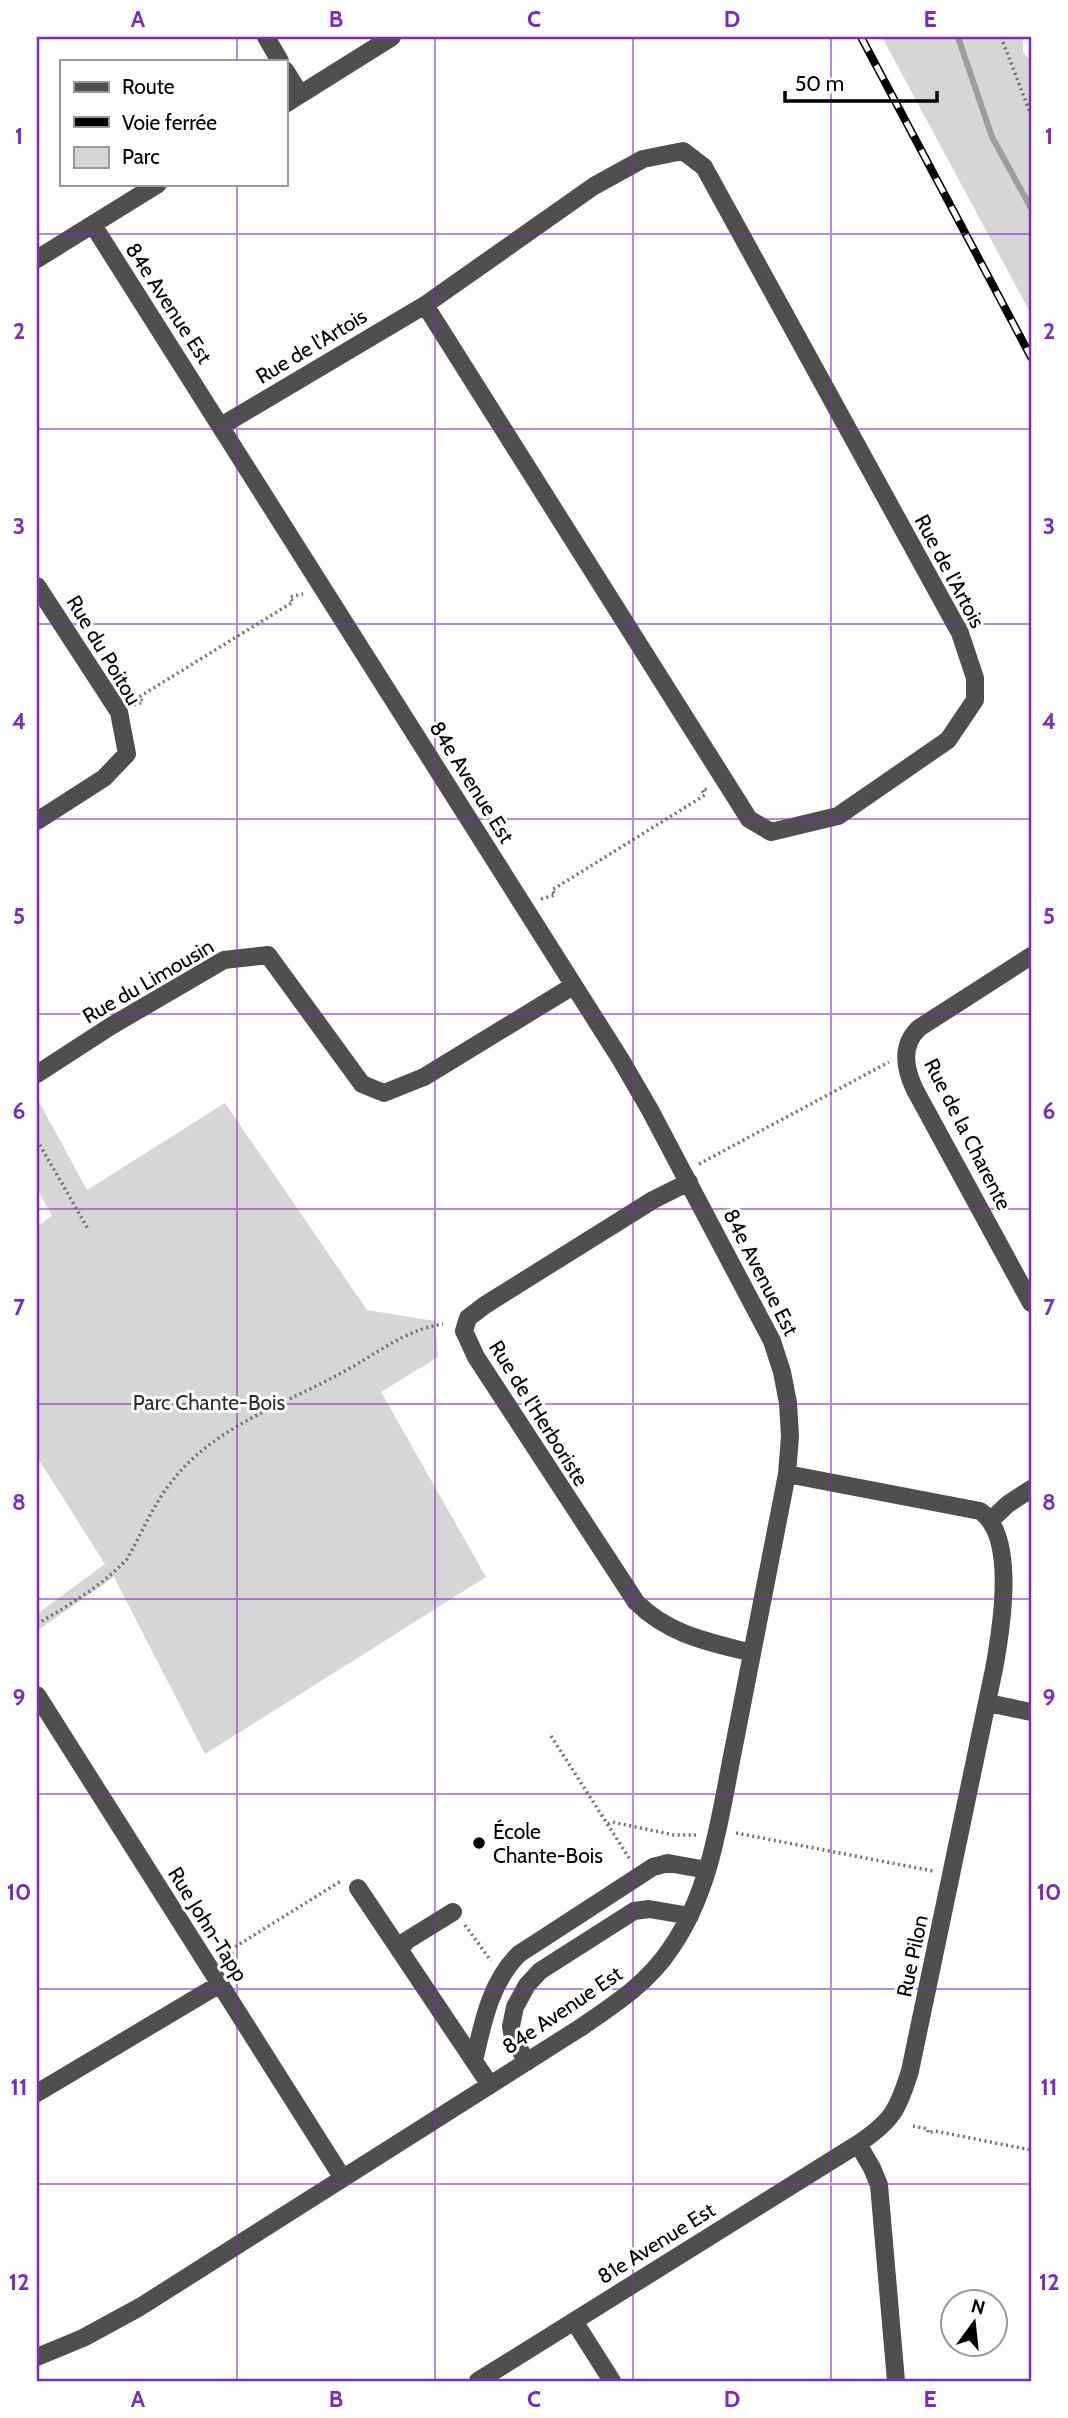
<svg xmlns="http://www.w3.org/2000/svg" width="1068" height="2418" viewBox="0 0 1068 2418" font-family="Cabin,sans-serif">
<rect width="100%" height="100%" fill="#fff"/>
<path fill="#d6d6d6" d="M 882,37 L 1023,37 L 1023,51 L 1027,57 L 1031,57 L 1031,314 Z
M 37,1098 L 87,1190 L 225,1103 L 367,1310 L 435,1321 L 438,1357 L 381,1392 L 486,1577 L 205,1754 L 114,1577 L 37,1631 L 37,1614 L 105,1564 L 37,1457 L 37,1226 L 52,1216 L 37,1189 Z"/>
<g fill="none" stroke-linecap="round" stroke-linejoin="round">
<path stroke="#9d9d9d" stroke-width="6" d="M 958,37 L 992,137 L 1031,208"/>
<path stroke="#717171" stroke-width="3.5" stroke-dasharray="2 3.5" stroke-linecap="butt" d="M 1001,37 L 1031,115
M 134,705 L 143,702 L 139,697 L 293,602 L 290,597 L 303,594
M 541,899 L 555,895 L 552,890 L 705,795 L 702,790 L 709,789
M 37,1140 L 88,1229
M 699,1164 L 889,1062
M 37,1624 C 69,1605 102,1586 127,1559 C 141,1535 152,1507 169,1485 C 213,1426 282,1406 343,1372 C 377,1354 404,1330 443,1324
M 551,1736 L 631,1861
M 608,1824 L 612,1822 L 674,1835 L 696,1835
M 736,1833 L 933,1871
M 465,1925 L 491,1961
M 223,1956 L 233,1955 L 230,1950 L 341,1881
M 913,2126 L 928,2129 L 928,2133 L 935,2131 L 1031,2150"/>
<path stroke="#4f4f4f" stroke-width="18" d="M 266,37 L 280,61
M 285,70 L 300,94
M 285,104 L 392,37
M 37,259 L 158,184
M 221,426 L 425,305 L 594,186 L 643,159 L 683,151 L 704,167 L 960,633 L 975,678 L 975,700 L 948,740 L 838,816 L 771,832 L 749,819 L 425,305
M 37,586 L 119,712 L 127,754 L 104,778 L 37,821
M 1031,956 L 919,1028 C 900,1046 905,1069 915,1090 L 1031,1303
M 37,1074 L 111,1026 L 224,960 L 268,955 L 362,1084 L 384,1093 L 424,1077 L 573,986
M 689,1182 L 653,1200 L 485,1305 L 468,1318 L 464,1331 L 476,1357 L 636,1602 C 669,1635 709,1642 752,1653
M 991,1520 L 1008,1504 L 1031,1489
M 37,1695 L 342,2177
M 988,1703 L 1031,1712
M 358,1888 L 490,2085
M 400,1951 L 406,1941 L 453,1912
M 474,2061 C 483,2022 490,1983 519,1954 L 653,1867 L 668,1863 L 707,1870
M 527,2062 L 513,2038 L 511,2026 L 515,2007 L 527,1985 L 540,1971 L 634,1911 L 649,1909 L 690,1916
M 37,2093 L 220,1984
M 858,2144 L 872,2168 L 879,2185 L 896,2381
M 574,2321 L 612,2381
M 37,2357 L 83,2338 L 140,2307 L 580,2028 C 614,2005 648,1983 671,1948 C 712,1889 720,1815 734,1746 C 752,1656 769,1565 787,1474 L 790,1436 L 788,1403 L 782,1372 L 772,1341 L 650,1110 L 621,1060 L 93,225
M 478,2381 L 858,2144 C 892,2121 898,2110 910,2071 L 994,1669 C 1001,1631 1017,1536 980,1511 L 787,1474"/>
<g stroke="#000" stroke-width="8">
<path id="rail" d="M 861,37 L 1031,357"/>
</g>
<use href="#rail" stroke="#fff" stroke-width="5" stroke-dasharray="16" stroke-linecap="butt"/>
</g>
<path fill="none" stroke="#7b2cbf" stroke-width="2" stroke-opacity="0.55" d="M 237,37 L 237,61M 435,37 L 435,2381M 633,37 L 633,2381M 831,37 L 831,2381M 237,184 L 237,2381M 37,234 L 1031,234M 37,429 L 1031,429M 37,624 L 1031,624M 37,819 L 1031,819M 37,1014 L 1031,1014M 37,1209 L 1031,1209M 37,1404 L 1031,1404M 37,1599 L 1031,1599M 37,1794 L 1031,1794M 37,1989 L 1031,1989M 37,2184 L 1031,2184"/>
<circle fill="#000" stroke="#fff" stroke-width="2.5" cx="479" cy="1843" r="7"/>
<g text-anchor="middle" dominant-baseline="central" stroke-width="6" stroke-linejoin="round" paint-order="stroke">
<g font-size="21" fill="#000" stroke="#fff">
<text transform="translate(169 303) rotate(57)">84e Avenue Est</text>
<text transform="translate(311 346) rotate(-31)">Rue de l'Artois</text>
<text transform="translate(950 571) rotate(62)">Rue de l'Artois</text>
<text transform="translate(104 650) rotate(59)">Rue du Poitou</text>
<text transform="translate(472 782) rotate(58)">84e Avenue Est</text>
<text transform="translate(148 981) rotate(-30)">Rue du Limousin</text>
<text transform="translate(968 1134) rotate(63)">Rue de la Charente</text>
<text transform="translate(761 1272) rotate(63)">84e Avenue Est</text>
<text transform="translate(539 1413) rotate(58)">Rue de l'Herboriste</text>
<text transform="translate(208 1924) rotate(58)">Rue John-Tapp</text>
<text transform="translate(912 1956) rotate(-78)">Rue Pilon</text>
<text transform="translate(562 2010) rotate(-34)">84e Avenue Est</text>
<text transform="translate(656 2243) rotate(-32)">81e Avenue Est</text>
</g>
<g font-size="21" fill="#2d2d2d" stroke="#fff">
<text x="209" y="1402">Parc Chante-Bois</text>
</g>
<g font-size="21" fill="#000" stroke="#fff" text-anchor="start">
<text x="493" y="1831">École<tspan x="493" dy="24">Chante-Bois</tspan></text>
</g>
</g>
<rect width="1068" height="2418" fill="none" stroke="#ffffff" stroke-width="77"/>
<rect x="60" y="60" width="228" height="126" fill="#ffffff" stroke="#999999" stroke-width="2"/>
<rect x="74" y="82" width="35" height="10" fill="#4f4f4f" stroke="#999999" stroke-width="2"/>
<text x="122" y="94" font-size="21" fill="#000000">Route</text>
<rect x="74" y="117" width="35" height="10" fill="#000000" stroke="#999999" stroke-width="2"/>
<text x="122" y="130" font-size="21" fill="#000000">Voie ferrée</text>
<rect x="74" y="147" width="35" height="21" fill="#d6d6d6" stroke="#999999" stroke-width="2"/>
<text x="122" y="164" font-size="21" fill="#000000">Parc</text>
<g transform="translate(974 2323) rotate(15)"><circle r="33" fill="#ffffff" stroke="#999999" stroke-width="2"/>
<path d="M0-5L12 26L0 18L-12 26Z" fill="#000000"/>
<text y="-10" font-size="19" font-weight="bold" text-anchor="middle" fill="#000000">N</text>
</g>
<path d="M785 91v10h152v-10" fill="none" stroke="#000000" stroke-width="3.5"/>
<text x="795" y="91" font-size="21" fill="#000000" stroke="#ffffff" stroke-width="5" paint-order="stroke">50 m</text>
<rect x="38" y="38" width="992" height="2342" fill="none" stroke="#7b2cbf" stroke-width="2.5"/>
<g font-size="23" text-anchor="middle" font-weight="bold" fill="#7b2cbf">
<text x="138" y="27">A</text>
<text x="336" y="27">B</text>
<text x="534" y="27">C</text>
<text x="732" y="27">D</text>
<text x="930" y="27">E</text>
<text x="19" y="144">1</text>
<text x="1049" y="144">1</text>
<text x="19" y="339">2</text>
<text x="1049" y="339">2</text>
<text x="19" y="534">3</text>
<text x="1049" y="534">3</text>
<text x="19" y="729">4</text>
<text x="1049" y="729">4</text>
<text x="19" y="924">5</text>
<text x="1049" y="924">5</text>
<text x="19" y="1119">6</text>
<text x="1049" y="1119">6</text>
<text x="19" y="1315">7</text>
<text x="1049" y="1315">7</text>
<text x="19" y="1510">8</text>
<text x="1049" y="1510">8</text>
<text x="19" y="1705">9</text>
<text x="1049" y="1705">9</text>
<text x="19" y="1900">10</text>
<text x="1049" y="1900">10</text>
<text x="19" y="2095">11</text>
<text x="1049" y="2095">11</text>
<text x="19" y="2290">12</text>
<text x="1049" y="2290">12</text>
<text x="138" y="2407">A</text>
<text x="336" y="2407">B</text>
<text x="534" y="2407">C</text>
<text x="732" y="2407">D</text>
<text x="930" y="2407">E</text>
</g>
</svg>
